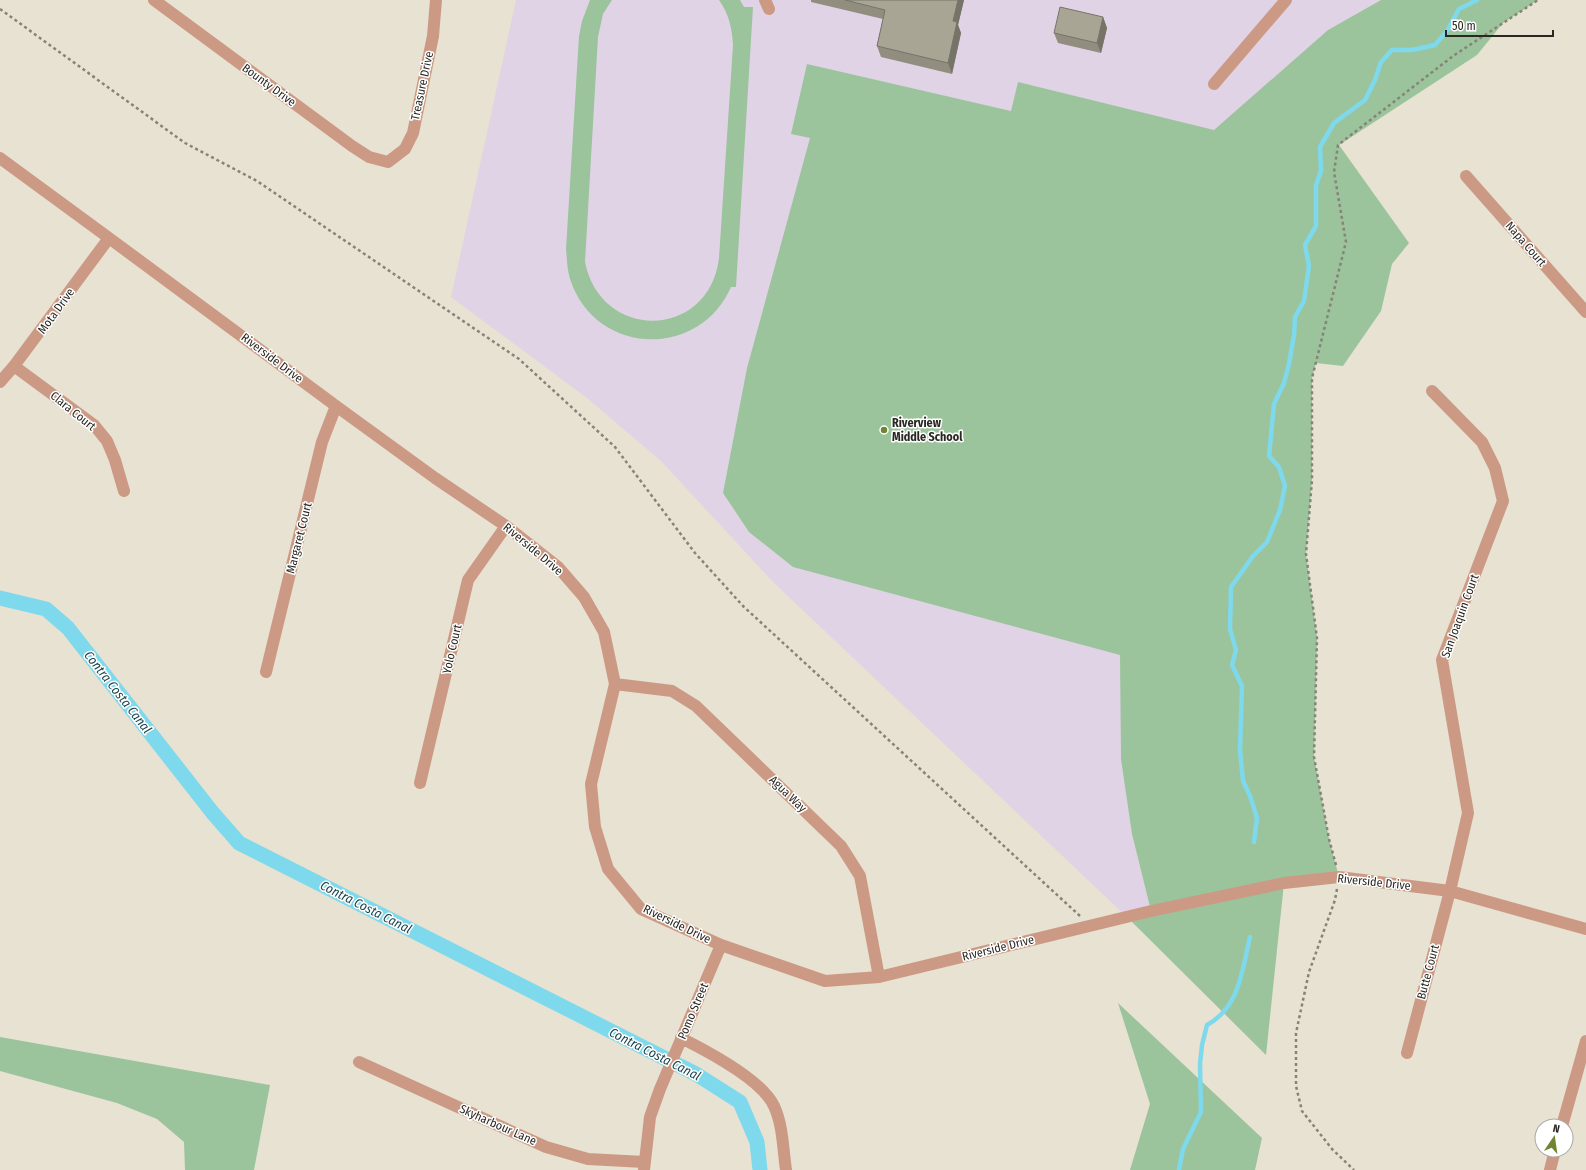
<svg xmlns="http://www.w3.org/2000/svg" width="1586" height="1170" viewBox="0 0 1586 1170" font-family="'Fira Sans Condensed',sans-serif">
<rect width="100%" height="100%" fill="#e7e2d1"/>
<path fill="#e1d3e6" d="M 516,0 L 1381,0 L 1328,30 L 1132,834 L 1151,911 L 1127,917 L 773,582 L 661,461 L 587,398 L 451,297 Z"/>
<path fill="#9bc49c" d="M 590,0 L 612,0 L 603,14 L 598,37 L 585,262 C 601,342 709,340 719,258 L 733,45 C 732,28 729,14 719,0 L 740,0 L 744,7 L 753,7 L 736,287 L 731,287 C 699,360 595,356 570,279 C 567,269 567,259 566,249 L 579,36 L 582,21 Z
M 1381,0 L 1538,0 L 1503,23 L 1477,55 L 1339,145 L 1409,243 L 1392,264 L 1381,311 L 1343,366 L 1316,363 L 1312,378 L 1312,479 L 1306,554 L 1317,638 L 1314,757 L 1329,839 L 1339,877 L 1284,883 L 1266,1055 L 1127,917 L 1151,911 L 1132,834 L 1121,759 L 1120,655 L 793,567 L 749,532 L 723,493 L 747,368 L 810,138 L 791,134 L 807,64 L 1011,111 L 1018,82 L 1214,130 L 1328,30 Z
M 1118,1003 L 1262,1138 L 1255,1170 L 1130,1170 L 1150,1104 Z
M 0,1037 L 270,1085 L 254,1170 L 185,1170 L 184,1142 L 157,1119 L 117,1103 L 0,1071 Z"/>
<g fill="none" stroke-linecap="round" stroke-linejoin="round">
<path stroke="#7fd9ed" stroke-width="4.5" d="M 1254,842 L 1257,818 L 1250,796 L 1243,781 L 1240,750 L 1242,686 L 1232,665 L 1236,650 L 1230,629 L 1231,587 L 1253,556 L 1267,542 L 1280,510 L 1285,486 L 1279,467 L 1269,456 L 1274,404 L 1284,383 L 1289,364 L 1294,335 L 1295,317 L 1304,301 L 1309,266 L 1305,245 L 1316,226 L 1316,185 L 1321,171 L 1320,147 L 1334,123 L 1365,100 L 1375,80 L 1381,62 L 1392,50 L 1412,50 L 1435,45 L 1447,31 L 1459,9 L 1477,0
M 1179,1170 L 1183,1149 L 1201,1112 L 1200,1064 L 1202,1045 L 1207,1025 C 1240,1007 1242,970 1250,937"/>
<path stroke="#7fd9ed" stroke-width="15" d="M 0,598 L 46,609 L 68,628 L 212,812 L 239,843 L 696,1074 L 740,1102 L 757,1142 L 760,1170"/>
<path stroke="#868377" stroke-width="2.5" stroke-dasharray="3 3" stroke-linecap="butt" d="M 0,9 L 185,143 L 257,181 L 519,359 L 615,447 L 695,553 L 743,606 L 1080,916
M 1336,865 L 1329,839 L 1314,757 L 1317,638 L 1306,554 L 1312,480 L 1312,378 L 1346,242 L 1334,172 L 1338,145 L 1453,56 L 1538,0
M 1337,889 L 1335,900 L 1309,972 L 1296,1033 L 1296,1086 L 1302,1111 L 1332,1149 L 1354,1170"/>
<path stroke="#cc9a84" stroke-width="12" d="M 154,0 L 352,146 L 369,157 L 388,162 L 405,149 L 413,133 L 433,36 L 436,0
M 765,0 L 769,9
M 1214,84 L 1286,0
M 0,158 L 109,238 L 336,406 L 435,478 L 506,526 L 558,567 L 584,597 L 604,632 L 615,684 L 591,784 L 595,827 L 608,869 L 641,909 L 721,945 L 825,981 L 879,977 L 1151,911 L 1284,883 L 1339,877 L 1450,891 L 1586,929
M 1466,176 L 1586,312
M 14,366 L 94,425 L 107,441 L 115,460 L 124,491
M 0,382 L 14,366 L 109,238
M 266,672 L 322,442 L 336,406
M 615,684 L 672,691 L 696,706 L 841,846 L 860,876 L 879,977
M 420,783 L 468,580 L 506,526
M 681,1038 C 707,1051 762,1080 774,1106 C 783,1125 783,1150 786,1170
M 1407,1053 L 1450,891 L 1468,813 L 1442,660 L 1503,501 L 1495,468 L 1482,442 L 1432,391
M 359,1062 L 546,1147 L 588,1159 L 644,1162
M 1562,1126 L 1586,1041
M 644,1170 L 650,1117 L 660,1089 L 721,945
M 1550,1170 L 1555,1150"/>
</g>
<path fill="#918e80" d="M 811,0 L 964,0 L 958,25 L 961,33 L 952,74 L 881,57 L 877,46 L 883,19 L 811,2 Z
M 1103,17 L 1107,28 L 1101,53 L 1058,43 L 1054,33 Z"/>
<path fill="#767468" d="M 958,0 L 964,0 L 958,25 L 961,33 L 952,74 L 948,63 L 953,21 Z
M 1103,17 L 1107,28 L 1101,53 L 1097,43 Z"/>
<path fill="#a9a595" stroke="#767468" d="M 845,0 L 958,0 L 953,21 L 957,22 L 948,63 L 877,46 L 885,10 Z
M 1060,7 L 1103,17 L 1097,43 L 1054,33 Z"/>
<circle fill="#728433" stroke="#fff" stroke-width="1.5" cx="884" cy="430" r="4"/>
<g text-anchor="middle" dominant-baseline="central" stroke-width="3" stroke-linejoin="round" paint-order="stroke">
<g font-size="12" fill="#292721" stroke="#fff">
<text transform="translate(269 85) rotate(36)">Bounty Drive</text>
<text transform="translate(422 86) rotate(-78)">Treasure Drive</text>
<text transform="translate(1526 244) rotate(49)">Napa Court</text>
<text transform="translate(56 311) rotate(-54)">Mota Drive</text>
<text transform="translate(272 358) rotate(37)">Riverside Drive</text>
<text transform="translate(73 411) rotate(39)">Clara Court</text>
<text transform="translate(299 538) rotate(-76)">Margaret Court</text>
<text transform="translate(533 549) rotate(40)">Riverside Drive</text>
<text transform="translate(1460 616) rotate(-70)">San Joaquin Court</text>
<text transform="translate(452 649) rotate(-77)">Yolo Court</text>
<text transform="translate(788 794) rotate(44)">Agua Way</text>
<text transform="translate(1374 882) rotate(6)">Riverside Drive</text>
<text transform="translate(677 924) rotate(26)">Riverside Drive</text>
<text transform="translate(998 948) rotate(-14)">Riverside Drive</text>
<text transform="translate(1428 972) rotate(-75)">Butte Court</text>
<text transform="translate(693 1011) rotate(-67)">Pomo Street</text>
<text transform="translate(498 1125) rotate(24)">Skyharbour Lane</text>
</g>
<g font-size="12" font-weight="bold" fill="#292721" stroke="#fff" text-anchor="start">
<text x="892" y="423">Riverview<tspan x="892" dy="14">Middle School</tspan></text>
</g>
<g font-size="13" font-style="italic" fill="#1c454e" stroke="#fff">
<text transform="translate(118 692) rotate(52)">Contra Costa Canal</text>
<text transform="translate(366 907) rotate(27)">Contra Costa Canal</text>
<text transform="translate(655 1054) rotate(27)">Contra Costa Canal</text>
</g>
</g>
<g transform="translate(1554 1138) rotate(13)"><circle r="19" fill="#ffffff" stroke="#a9a9a6"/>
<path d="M0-3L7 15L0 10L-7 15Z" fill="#728433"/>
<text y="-6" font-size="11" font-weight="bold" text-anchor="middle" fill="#292721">N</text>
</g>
<path d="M1446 30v6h107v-6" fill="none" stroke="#292721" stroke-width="2"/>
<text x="1452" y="30" font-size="12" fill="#292721" stroke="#ffffff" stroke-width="3" paint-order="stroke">50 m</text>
</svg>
